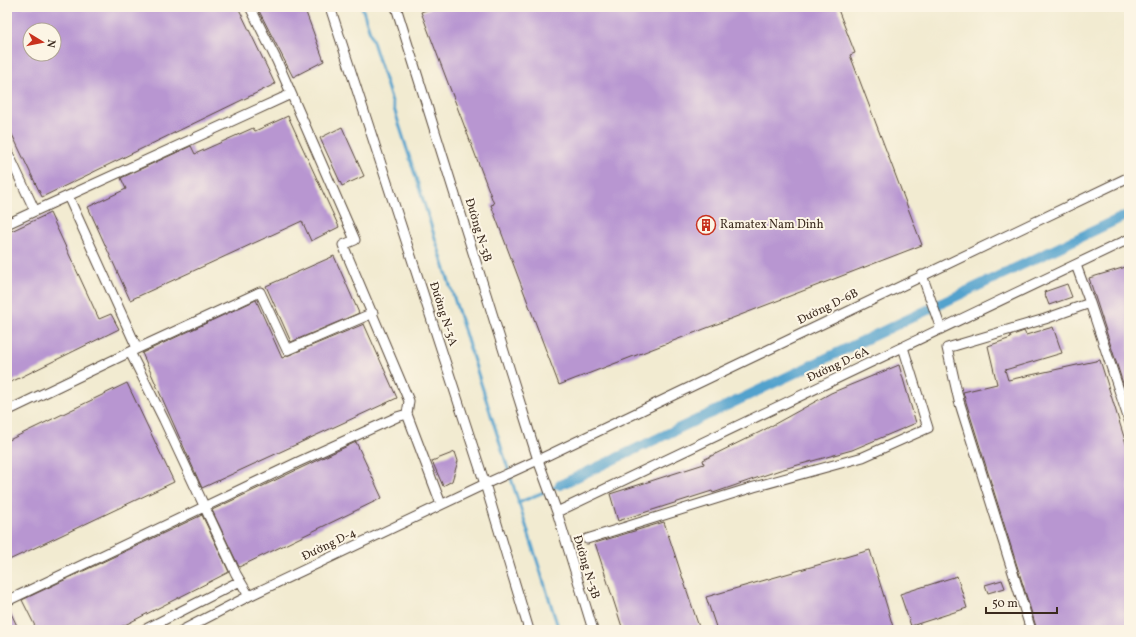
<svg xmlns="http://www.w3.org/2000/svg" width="1136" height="637" viewBox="0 0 1136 637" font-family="Vollkorn,serif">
<rect width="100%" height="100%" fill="#fcf5e5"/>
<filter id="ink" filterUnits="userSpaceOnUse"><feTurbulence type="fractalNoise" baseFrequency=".025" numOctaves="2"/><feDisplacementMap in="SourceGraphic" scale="8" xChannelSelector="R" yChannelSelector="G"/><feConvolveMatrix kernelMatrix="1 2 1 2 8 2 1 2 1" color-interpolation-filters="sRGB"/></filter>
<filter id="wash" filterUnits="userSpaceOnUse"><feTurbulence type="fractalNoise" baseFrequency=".012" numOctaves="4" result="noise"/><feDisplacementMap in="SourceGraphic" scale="16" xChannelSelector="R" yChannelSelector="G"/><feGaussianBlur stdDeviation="0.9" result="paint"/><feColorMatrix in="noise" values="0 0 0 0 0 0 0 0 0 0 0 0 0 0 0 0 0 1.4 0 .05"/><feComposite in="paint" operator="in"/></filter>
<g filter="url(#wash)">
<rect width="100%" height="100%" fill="#f2ebd1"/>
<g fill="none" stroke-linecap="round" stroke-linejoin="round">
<path stroke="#53a2cd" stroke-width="3" d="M 362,7 L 559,630
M 518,503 L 560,485"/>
<path stroke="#53a2cd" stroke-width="10" d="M 560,485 L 1129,214"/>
</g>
<g id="blocks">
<path fill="#b896d1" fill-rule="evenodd" d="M 7,7 L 238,7 L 275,84 L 42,197 L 7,124 ZM 30,30 L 54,30 L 54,54 L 30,54 Z
M 257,7 L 304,7 L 324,61 L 293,77 Z
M 434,7 L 837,7 L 855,53 L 850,55 L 922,245 L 559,385 L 491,205 L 494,204 L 421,12 Z
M 288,116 L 339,227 L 311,241 L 302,221 L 130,300 L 88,207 L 126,189 L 121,178 L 191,146 L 195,154 L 253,128 L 255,131 Z
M 342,127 L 364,176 L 342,186 L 320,138 Z
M 50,213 L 99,319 L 111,314 L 119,329 L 7,384 L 7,233 Z
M 334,256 L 359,313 L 291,342 L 266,286 Z
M 1129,266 L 1129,398 L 1128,399 L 1089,278 Z
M 1067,284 L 1072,297 L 1049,305 L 1044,292 Z
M 256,300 L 282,358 L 364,324 L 397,398 L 202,488 L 142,353 Z
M 1053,327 L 1062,353 L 1005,370 L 1008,380 L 1100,360 L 1129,453 L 1129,630 L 1037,630 L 965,399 L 963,392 L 997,384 L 988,346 L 1011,338 L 1010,336 L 1024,331 L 1026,335 Z
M 899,365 L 916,423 L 852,450 L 780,470 L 713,493 L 712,491 L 618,521 L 610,494 L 704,464 L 703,460 L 762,431 L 831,393 Z
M 127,383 L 174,482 L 7,561 L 7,441 Z
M 356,442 L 382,498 L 239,567 L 212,510 Z
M 455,452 L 458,461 L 452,481 L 443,486 L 432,461 Z
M 202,515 L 229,572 L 115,630 L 37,630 L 22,600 Z
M 664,522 L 700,630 L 623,630 L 595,543 Z
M 870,550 L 894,630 L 717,630 L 706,597 Z
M 957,576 L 967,608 L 911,626 L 900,594 Z
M 1002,580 L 1005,588 L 988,593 L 985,585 Z
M 7,607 L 8,607 L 19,630 L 7,630 Z"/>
</g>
</g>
<g filter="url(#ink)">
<use href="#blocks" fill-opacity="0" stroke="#564739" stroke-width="1"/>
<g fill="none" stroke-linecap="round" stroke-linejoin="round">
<g stroke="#564739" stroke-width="11">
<path id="minor" d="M 250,7 L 277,61 L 355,240 L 343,245 L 409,401 L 407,414 L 441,504
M 330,7 L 485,484 L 529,630
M 396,7 L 538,460 L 557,512 L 593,630
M 7,151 L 35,211 L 7,224
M 68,196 L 137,348
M 35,211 L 291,94
M 922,275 L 941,329
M 1090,303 L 1129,420
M 130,352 L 260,292 L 287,350 L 373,313
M 7,411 L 130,352 L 164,420 L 236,574 L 249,596
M 557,512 L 1129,239
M 587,539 L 754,487 L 863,457 L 928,428 L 903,347
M 7,601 L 298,462 L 397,417 L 407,414
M 144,630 L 240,581
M 183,630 L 249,596 L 485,484 L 538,460 L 1129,177
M 1031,630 L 959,401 L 947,348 L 1045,319 L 1090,303 L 1076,265"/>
</g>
<use href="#minor" stroke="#fff" stroke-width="9"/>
</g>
</g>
<defs>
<g id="building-ring" transform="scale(1)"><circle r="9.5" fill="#fcf5e5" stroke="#c8321e" stroke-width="1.5"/><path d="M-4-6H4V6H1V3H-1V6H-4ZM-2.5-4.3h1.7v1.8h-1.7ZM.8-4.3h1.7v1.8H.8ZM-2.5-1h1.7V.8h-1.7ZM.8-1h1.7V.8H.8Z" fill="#c8321e"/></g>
</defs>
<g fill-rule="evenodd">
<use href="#building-ring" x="706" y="225"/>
</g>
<g text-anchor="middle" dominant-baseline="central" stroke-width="4" stroke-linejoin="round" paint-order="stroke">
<g font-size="12" fill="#3b2a1e" stroke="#fcf5e5" text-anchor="start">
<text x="720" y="225">Ramatex Nam Dinh</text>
</g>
<g font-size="12" fill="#3b2a1e" stroke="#fcf5e5">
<text transform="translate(478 230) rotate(73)">Đường N-3B</text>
<text transform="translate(828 307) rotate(-26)">Đường D-6B</text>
<text transform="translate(443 314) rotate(72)">Đường N-3A</text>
<text transform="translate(838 365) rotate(-25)">Đường D-6A</text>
<text transform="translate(329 545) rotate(-26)">Đường D-4</text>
<text transform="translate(586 567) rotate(73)">Đường N-3B</text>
</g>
</g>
<rect width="1136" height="637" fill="none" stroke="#fcf5e5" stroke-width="24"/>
<g transform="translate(42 42) rotate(100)"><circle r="19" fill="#fcf5e5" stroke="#afa495"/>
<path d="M0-3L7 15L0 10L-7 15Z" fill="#c8321e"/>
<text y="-6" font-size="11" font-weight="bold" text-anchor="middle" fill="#3b2a1e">N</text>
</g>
<path d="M986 607v6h71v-6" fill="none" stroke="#3b2a1e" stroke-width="2"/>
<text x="992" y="607" font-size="12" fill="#3b2a1e" stroke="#fcf5e5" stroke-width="3" paint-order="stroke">50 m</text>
</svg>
